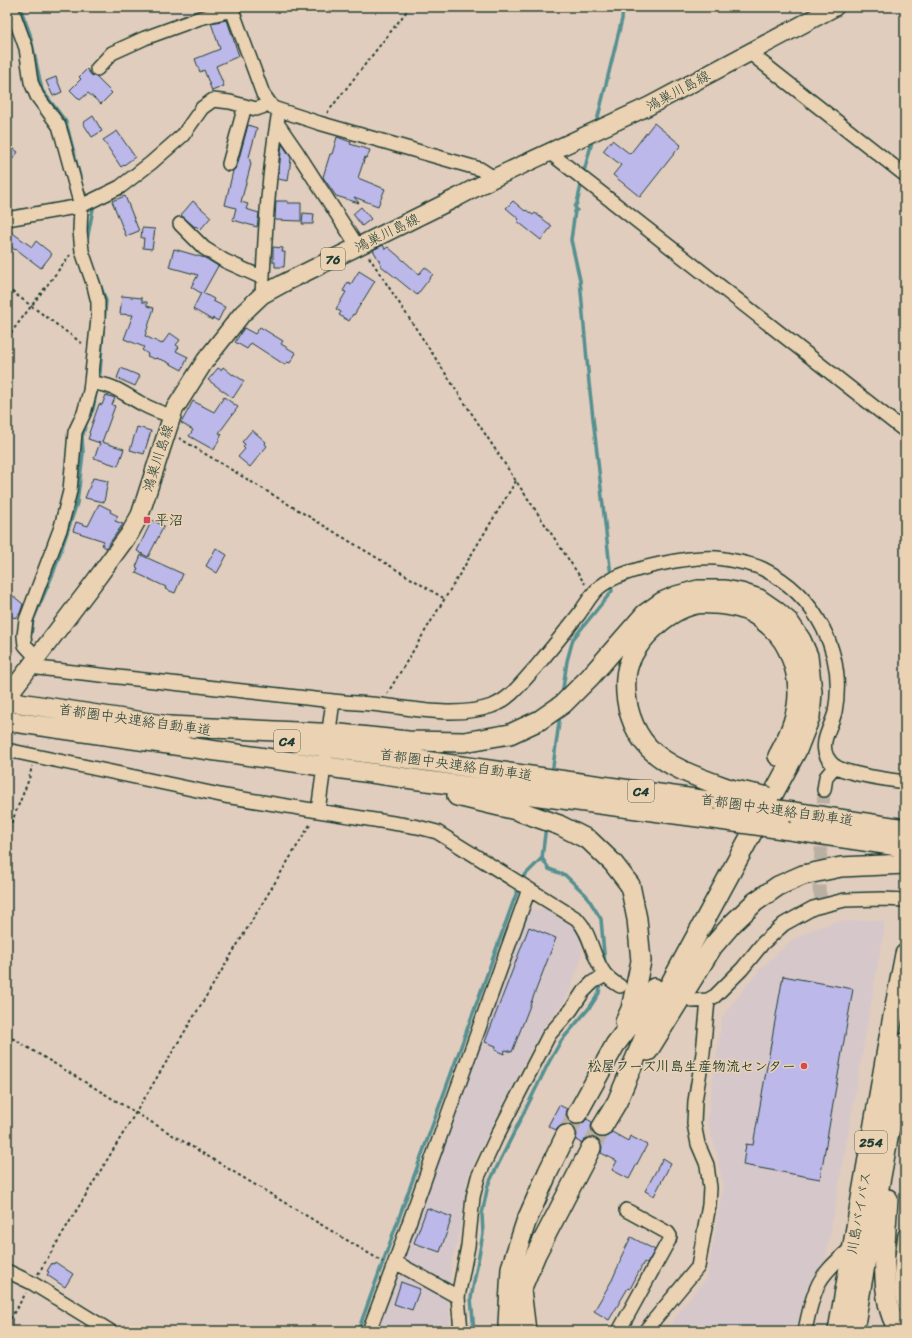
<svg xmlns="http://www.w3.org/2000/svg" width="912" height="1338" viewBox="0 0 912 1338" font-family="Sriracha,'Klee One',sans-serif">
<rect width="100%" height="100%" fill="#e1cdbd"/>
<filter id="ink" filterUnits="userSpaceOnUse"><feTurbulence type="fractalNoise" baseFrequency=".025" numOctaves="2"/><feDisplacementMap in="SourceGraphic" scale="8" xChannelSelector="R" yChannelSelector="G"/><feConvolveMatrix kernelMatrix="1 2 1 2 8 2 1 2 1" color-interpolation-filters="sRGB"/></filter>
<g filter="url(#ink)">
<path fill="#d6c7ca" d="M 546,908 L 567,919 L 578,932 L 582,948 L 580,963 L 566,999 L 547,1023 L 534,1044 L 481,1148 L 468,1176 L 458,1240 L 452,1259 L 450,1278 L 448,1303 L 452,1331 L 375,1331 L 522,924 L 531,910 Z
M 868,920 L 878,920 L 884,922 L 884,930 L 826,1258 L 807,1288 L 795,1331 L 668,1331 L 681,1308 L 707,1278 L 723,1186 L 717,1154 L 707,1121 L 722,1017 L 759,970 L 791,941 L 813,929 L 835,922 Z"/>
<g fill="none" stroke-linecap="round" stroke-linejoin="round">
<path stroke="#549091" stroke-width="3.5" d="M 20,7 L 30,34 L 42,90 L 66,122 L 80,177
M 596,125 L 622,19 L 623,7
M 583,175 L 593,138
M 582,181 L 577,203 L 575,207 L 577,210 L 575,211 L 571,240 L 580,280 L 589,383 L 611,576
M 83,191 L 88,197 L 93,209 L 87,240
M 98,278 L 106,301 L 104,323
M 31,634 L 33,620 L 54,571 L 77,503 L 83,453 L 82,437 L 86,424 L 93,409 L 100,373 L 103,331
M 562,695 L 567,661 L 573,639 L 612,591 L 611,584
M 552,774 L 560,715
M 547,816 L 549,802
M 542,858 L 549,869 L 565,875 L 586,895 L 601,919 L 605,965
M 521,881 L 522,878 L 542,858 L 546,826
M 358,1331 L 519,886
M 474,1331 L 471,1298 L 483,1234 L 482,1214 L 488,1185 L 549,1062 L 561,1041 L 590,1007 L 599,993 L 601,981"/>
</g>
<path fill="#bcb8ea" stroke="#1f3d34" d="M 227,20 L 239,56 L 216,66 L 224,86 L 212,91 L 204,70 L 200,72 L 195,59 L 220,49 L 211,23 Z
M 87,69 L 91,75 L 96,77 L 112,93 L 101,104 L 88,93 L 80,100 L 70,90 L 81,79 L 79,77 Z
M 56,77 L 62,92 L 53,96 L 46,81 Z
M 93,116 L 102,131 L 92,137 L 83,123 Z
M 654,123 L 681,145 L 640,197 L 613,175 L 621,165 L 603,151 L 612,140 L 630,154 Z
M 248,125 L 257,128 L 249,157 L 251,164 L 241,202 L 248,204 L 246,209 L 259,213 L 257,227 L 233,220 L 236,208 L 225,205 L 233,171 L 237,166 Z
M 117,131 L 135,157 L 121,167 L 103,140 Z
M 337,137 L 351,142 L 350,144 L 370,150 L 367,158 L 365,157 L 358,178 L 385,189 L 378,206 L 354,197 L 359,203 L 336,196 L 323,177 L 330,154 L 332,154 Z
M 7,144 L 18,152 L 7,166 Z
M 282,144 L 291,158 L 288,181 L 278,179 Z
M 125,196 L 139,231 L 126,236 L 112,201 Z
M 193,201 L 211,217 L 200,230 L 196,226 L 195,227 L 181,215 Z
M 276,201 L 288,201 L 288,203 L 301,203 L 301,221 L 275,220 Z
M 513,201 L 525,211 L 526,210 L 533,215 L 535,213 L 552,226 L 541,240 L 517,221 L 519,219 L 506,208 Z
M 361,207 L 371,219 L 362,226 L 353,214 Z
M 303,213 L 314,214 L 313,224 L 302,224 Z
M 142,228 L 155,229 L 152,249 L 143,248 L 144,238 L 141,238 Z
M 7,229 L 32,247 L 36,241 L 52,254 L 41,268 L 16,249 L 15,250 L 7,243 Z
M 383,245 L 385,249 L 388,247 L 419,274 L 425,267 L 433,274 L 417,295 L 380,265 L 381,264 L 373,250 Z
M 273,247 L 283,248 L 282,252 L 285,252 L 284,267 L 275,267 L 275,262 L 273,262 Z
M 174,249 L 205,258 L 218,266 L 203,293 L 214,299 L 213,301 L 225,307 L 218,321 L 213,318 L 212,320 L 193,309 L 201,293 L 191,287 L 198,275 L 169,267 Z
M 359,271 L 375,281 L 354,315 L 353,314 L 349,321 L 339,315 L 341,312 L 336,309 L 346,292 L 343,291 L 348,282 L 351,284 Z
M 122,296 L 142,298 L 142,302 L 147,302 L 147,306 L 154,308 L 145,336 L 162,344 L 170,333 L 180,340 L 176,345 L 179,347 L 176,351 L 188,357 L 182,370 L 165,361 L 156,358 L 155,359 L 147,356 L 148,354 L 142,350 L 144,347 L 124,339 L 133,315 L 120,314 Z
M 260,327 L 283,341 L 281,344 L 296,353 L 290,363 L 287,362 L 285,365 L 251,343 L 247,349 L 235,342 L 244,328 L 255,334 Z
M 223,367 L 233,375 L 233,374 L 244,381 L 233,398 L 208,380 L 218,368 L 221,370 Z
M 121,368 L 140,376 L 135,386 L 117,378 Z
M 106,395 L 115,398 L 112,405 L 115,406 L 102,442 L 124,449 L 118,466 L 94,458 L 100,443 L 88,439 L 90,434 L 89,433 L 99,404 L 102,405 Z
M 224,397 L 238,407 L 219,433 L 222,434 L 214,450 L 189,436 L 193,430 L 181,423 L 193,401 L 214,412 Z
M 137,427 L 151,431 L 144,454 L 130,450 Z
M 252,430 L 266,442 L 265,444 L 267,446 L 250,467 L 238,457 L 245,449 L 243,447 L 245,444 L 242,442 Z
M 93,478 L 108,481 L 104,502 L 85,498 Z
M 99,504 L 111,510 L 110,512 L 118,516 L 115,521 L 123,524 L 106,548 L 102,545 L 104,541 L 73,531 L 76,522 L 88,526 Z
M 152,520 L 164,526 L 148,557 L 137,551 Z
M 216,548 L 227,555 L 217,573 L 206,566 Z
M 141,555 L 183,574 L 175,593 L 165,589 L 166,587 L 136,573 L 138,568 L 136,567 Z
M 7,591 L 23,604 L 20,613 L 16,618 L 15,617 L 14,618 L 7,612 Z
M 529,927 L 556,938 L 512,1052 L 505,1050 L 504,1054 L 495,1050 L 496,1046 L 485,1042 Z
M 783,976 L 853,989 L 820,1179 L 743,1165 L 746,1144 L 753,1145 Z
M 559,1105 L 567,1109 L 566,1115 L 567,1119 L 572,1124 L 578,1125 L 582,1124 L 587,1119 L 592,1122 L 591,1127 L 592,1132 L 597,1137 L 601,1138 L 607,1137 L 612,1132 L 628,1141 L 630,1136 L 647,1145 L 629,1179 L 612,1170 L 617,1161 L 601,1153 L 602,1147 L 600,1142 L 596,1138 L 590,1137 L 585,1139 L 581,1143 L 576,1140 L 577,1134 L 575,1129 L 571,1125 L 565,1124 L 560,1126 L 556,1130 L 548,1126 Z
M 663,1158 L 671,1163 L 654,1196 L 645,1191 Z
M 427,1208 L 452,1217 L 440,1252 L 414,1243 Z
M 631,1237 L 655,1250 L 647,1264 L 644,1262 L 630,1289 L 628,1288 L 609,1320 L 594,1311 L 612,1280 L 621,1260 L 620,1259 Z
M 55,1262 L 73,1274 L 65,1287 L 47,1275 L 49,1272 L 47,1271 L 52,1263 L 54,1264 Z
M 401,1282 L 420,1289 L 412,1310 L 394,1304 Z"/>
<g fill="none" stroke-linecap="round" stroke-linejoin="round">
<path stroke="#bab0a2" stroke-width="13" stroke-dasharray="13 6" stroke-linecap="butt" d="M 821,898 L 819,890 L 824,790"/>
<path stroke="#bab0a2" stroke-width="19" stroke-dasharray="19 10" stroke-linecap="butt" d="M 566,1135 L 577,1114
M 591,1148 L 602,1127"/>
<g stroke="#1f3d34" stroke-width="16">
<path id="minor" d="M 11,7 L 26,48 L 31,82 L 37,96 L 59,126 L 62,136 L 81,206 L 80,231 L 82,251 L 94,286 L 98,302 L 98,319 L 90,391 L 84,413 L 75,432 L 70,491 L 61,527 L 26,620 L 24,636 L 25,645 L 36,657
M 231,7 L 263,94 L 273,108 L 319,123 L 480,169 L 494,178
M 750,53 L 905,175
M 97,69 L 112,53 L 145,38 L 200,18 L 232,10
M 277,123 L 297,152 L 358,247
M 549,152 L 905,431
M 229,164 L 245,106
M 7,219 L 81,206 L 120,187 L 151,163 L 183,135 L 202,108 L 213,100 L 230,102 L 256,109 L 262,107 L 268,102
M 180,224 L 204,248 L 225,261 L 263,278
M 262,295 C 265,236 268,176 278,117 L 280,111
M 91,383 C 116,385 122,393 142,404 C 151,409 162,413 171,416
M 29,667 L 333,701 C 349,703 365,703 381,705 C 416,709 457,718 492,706 C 511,699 523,681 536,667 C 551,649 565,632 579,614 C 585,606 593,591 601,586 C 624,568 696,554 724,559 C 735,561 753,564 763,569 C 816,595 846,653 835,712 C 832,726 819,742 827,757 C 829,760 833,765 835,766 C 846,774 890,780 905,782
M 7,750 L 225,796 L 418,827 L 437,832 L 577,919 C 592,935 592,958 605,974 C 609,979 615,983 620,986
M 824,790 L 826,777 L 835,766
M 318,811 L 333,701
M 693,1001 L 708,1000 L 715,996 L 742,969 L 763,943 L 784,924 L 813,908 L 845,900 L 882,899 L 905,900
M 905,1235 C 902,1258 897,1282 905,1305
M 395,1262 L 458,1297
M 7,1271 L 32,1283 L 110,1331
M 369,1331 L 395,1262 L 529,889
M 461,1331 L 458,1297 L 468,1246 L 473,1197 L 478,1177 L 497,1136 L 549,1035 L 571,1010 L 583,992 L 593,982 L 606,975
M 619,1331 L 669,1240 L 670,1236 L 668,1233 L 626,1210
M 645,1331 L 698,1267 L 709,1205 L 710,1188 L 707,1165 L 698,1144 L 694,1124 L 695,1101 L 703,1053 L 708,1000
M 805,1331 C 808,1315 812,1297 819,1283 C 826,1269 842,1257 853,1246"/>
</g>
<g stroke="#1f3d34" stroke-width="20">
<path id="major" d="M 7,697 L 92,585 L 130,533 L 140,515 L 174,410 L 205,361 L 242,314 L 262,295 L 284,283 L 458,197 L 494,178 L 649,106 L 835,7"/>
</g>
<g stroke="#1f3d34" stroke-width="22">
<path id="highway" d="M 7,701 L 182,728
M 7,721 L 427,781 L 713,819
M 169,726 L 340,734 L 408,741 L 464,742 L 510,734 L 540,720 L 563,704 L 590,677 L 645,614 L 662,602 L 676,596 L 698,590 L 725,590 L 741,593 L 759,599 L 775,610 L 789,622 L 801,640 L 808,656 L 812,692 L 810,717 L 797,750 L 655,1012 L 617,1102 L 602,1127
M 297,743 L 723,803
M 730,789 C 702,779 670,769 649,748 C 632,730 624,703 626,678 C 628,646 666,610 697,604 C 703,603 709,604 715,604 C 732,605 747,608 760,618 C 772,627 782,636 788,650 C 806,689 798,720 778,756
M 457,796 L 516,810 L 559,825 L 589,840 L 613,863 L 630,885 L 637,919 L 641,961 L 631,1009 L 625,1022
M 793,812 L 905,829
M 783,829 L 905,847
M 648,1051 L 713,946 L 732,924 L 755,902 L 778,886 L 803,875 L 841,867 L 905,864
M 577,1114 L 615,1045 L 643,1008 L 654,988
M 888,1199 C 886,1233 877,1304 900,1331
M 510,1331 L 508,1325 L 511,1268 L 526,1222 L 548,1172 L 566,1135
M 526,1331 L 521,1290 L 536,1254 L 591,1148
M 838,1331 L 890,1032 L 905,954
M 854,1331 C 869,1234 889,1139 905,1043"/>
</g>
<path stroke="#1f3d34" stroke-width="2" stroke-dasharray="3 3" stroke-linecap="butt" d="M 327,113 L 410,7
M 369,257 L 516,481 L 585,584
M 7,288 L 83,344
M 7,338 L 70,255
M 179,438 L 445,599
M 387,694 L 516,481
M 7,834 L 29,779 L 32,766
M 7,1035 L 383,1262
M 38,1274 L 311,823
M 7,1324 L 26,1293"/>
<use href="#minor" stroke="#ead2b2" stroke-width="13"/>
<use href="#major" stroke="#ead2b2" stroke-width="17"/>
<use href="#highway" stroke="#ead2b2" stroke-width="19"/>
<g stroke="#1f3d34" stroke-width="22" stroke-linecap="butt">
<path id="highway-bridge" d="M 730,789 L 769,797
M 723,803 L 793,812
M 713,819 L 783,829"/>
</g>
<use href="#highway-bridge" stroke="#ead2b2" stroke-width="19"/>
</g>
</g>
<g fill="#d1495b" stroke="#ead2b2" stroke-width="1.5">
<rect x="143" y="516" width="8" height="8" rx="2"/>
<circle cx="804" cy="1066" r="4"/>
</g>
<g text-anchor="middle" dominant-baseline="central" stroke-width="3" stroke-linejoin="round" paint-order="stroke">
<g fill="#ead2b2" stroke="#5c6a5a" stroke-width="1">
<rect x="321" y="248" width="24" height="22" rx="3"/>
<rect x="274" y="730" width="26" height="22" rx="3"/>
<rect x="628" y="780" width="26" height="22" rx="3"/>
<rect x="855" y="1131" width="32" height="22" rx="3"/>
</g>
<g font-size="13" font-weight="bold" fill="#1f3d34">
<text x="333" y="259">76</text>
<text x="287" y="741">C4</text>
<text x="641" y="791">C4</text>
<text x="871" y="1142">254</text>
</g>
<g font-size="14" fill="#1f3d34" stroke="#ead2b2">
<text transform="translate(678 91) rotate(-28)">鴻巣川島線</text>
<text transform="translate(387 233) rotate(-26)">鴻巣川島線</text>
<text transform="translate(158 458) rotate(-72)">鴻巣川島線</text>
<text transform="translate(135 720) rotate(8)">首都圏中央連絡自動車道</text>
<text transform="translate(456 765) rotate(8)">首都圏中央連絡自動車道</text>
<text transform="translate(777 810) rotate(8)">首都圏中央連絡自動車道</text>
<text transform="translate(859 1213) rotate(-80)">川島バイパス</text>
</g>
<g font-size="14" font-weight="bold" fill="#1f3d34" stroke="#ead2b2" text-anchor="start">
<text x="155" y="520">平沼</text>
<text x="796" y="1066" text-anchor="end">松屋フーズ川島生産物流センター</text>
</g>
</g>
<rect width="912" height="1338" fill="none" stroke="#ead2b2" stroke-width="24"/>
<rect x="12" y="12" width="888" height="1314" fill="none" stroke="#1f3d34" stroke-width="1.5" filter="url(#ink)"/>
</svg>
